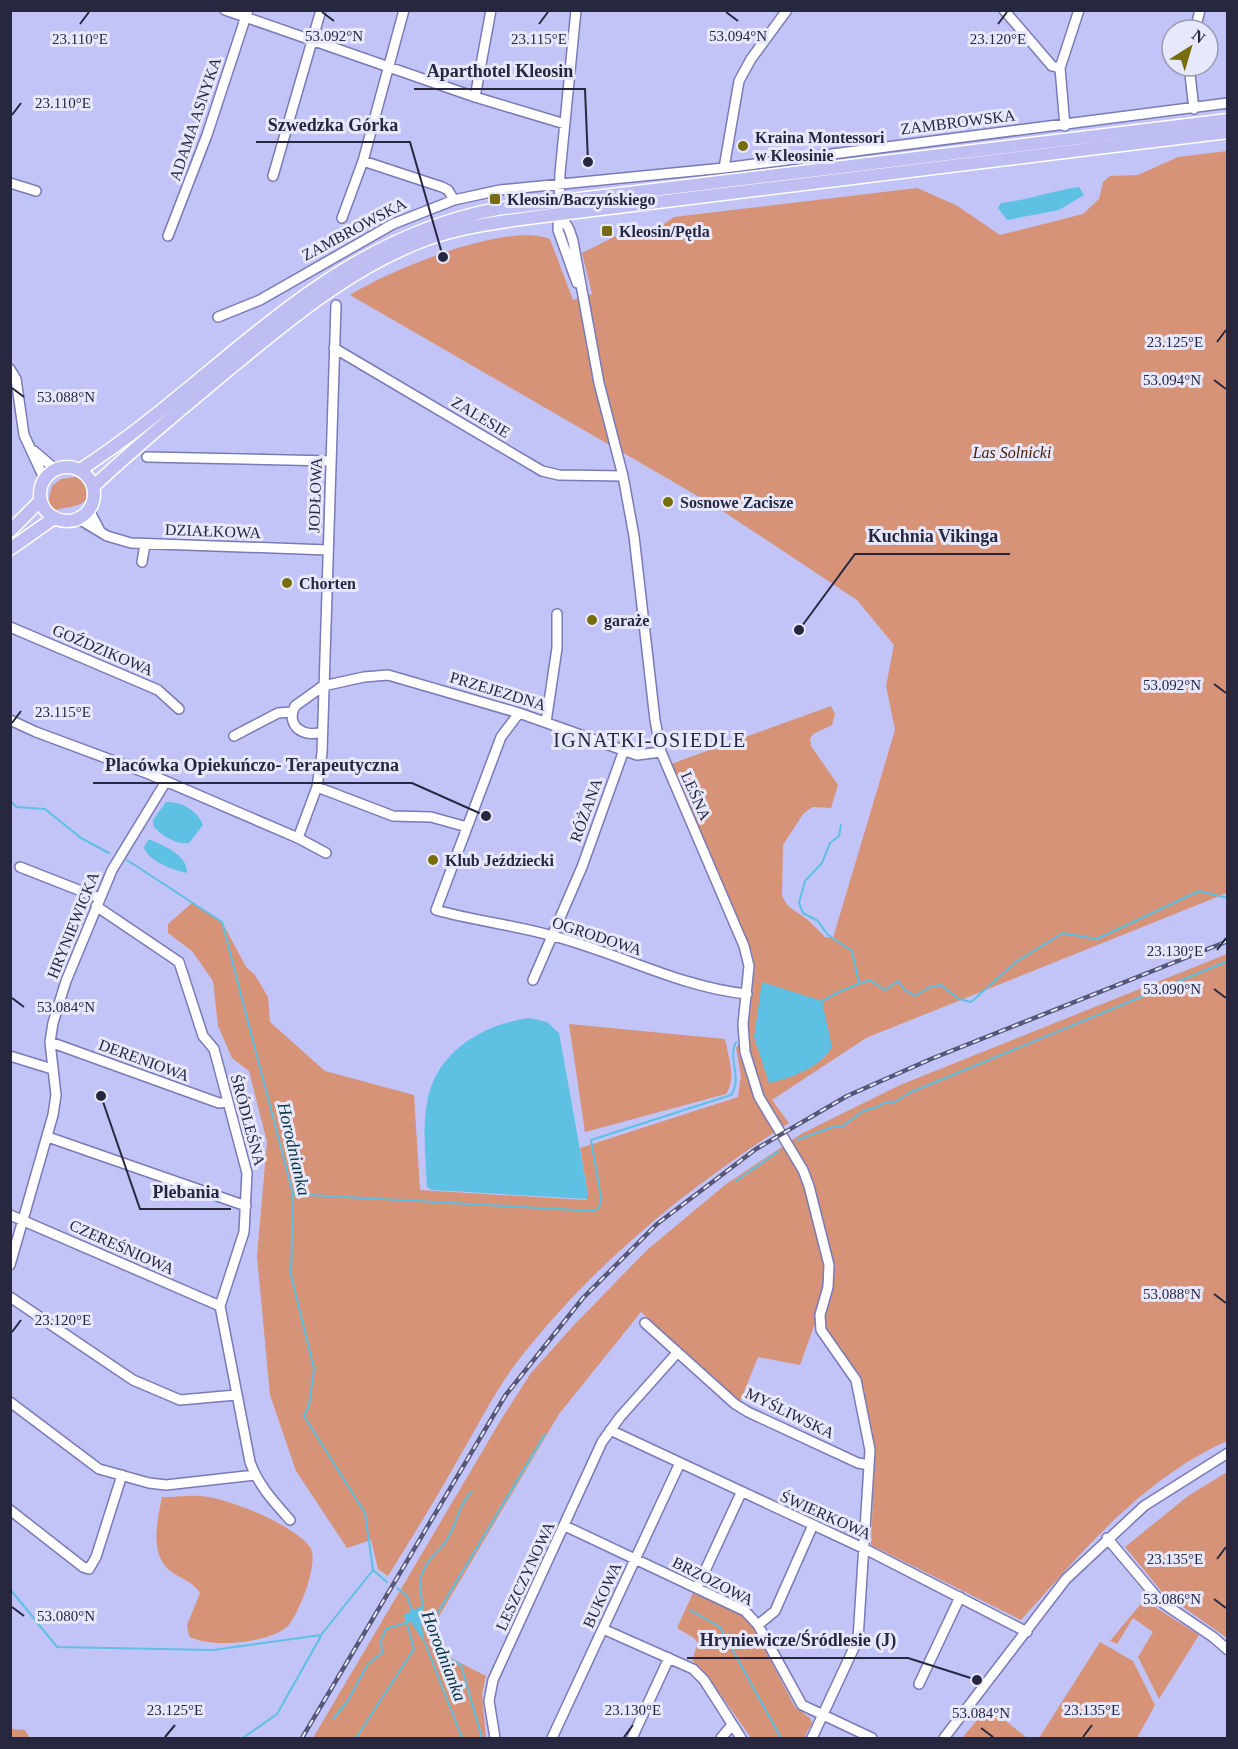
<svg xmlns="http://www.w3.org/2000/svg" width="1238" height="1749" viewBox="0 0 1238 1749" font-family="'Times New Roman',serif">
<rect width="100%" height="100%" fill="#c2c4f8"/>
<path fill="#d69377" d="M 1227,151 L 1227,893 L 866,1038 L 772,1100 L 789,1123 C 686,1188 592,1265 517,1362 C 493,1394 476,1429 456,1463 C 434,1502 411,1539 388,1576 L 378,1569 L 371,1540 L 347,1548 L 296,1471 L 270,1395 L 257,1256 L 267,1142 L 249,1071 L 232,1058 L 218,1026 L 213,981 L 192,951 L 168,933 L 168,924 L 192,903 L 222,922 L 246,967 L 255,975 L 268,997 L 270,1022 L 325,1071 L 414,1095 L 420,1190 L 586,1200 L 588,1194 L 580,1148 L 738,1097 L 741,1076 L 736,1048 L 748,1033 L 755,965 L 751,949 L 671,764 L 831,706 L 835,714 L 832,725 L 813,734 L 810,739 L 811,746 L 838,785 L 831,808 L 812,807 L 803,814 L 783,845 L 782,896 L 788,906 L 808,920 L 825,937 L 833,938 L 895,730 L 886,686 L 894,645 L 857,600 L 715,506 L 350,295 C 388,271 507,221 550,239 L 573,300 L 592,294 L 582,253 L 624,232 L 658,228 L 674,217 L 917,188 L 956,205 L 1000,235 L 1083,214 L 1099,199 L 1103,182 L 1110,176 L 1138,175 L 1178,157 Z
M 82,476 C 103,509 68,505 53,511 L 48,502 L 52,486 L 61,479 Z
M 1227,954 L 1227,1441 C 1142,1479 1082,1552 1021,1620 L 871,1545 L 875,1451 L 860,1375 L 817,1318 L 800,1365 L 758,1357 L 740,1402 L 641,1312 L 559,1414 L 435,1623 L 445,1655 L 486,1676 L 482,1694 L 486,1738 L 313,1738 L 502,1418 L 531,1373 L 574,1325 L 647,1250 L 725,1185 L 801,1134 L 900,1085 Z
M 569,1024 L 725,1039 C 728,1056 737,1078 726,1094 L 585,1132 Z
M 1227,1472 L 1227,1638 L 1162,1592 L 1125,1547 L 1188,1496 Z
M 162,1497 C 177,1497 194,1494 208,1497 C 234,1501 295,1526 310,1547 C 320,1561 299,1613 289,1625 C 273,1643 207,1649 189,1636 L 187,1625 L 200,1593 C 191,1579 176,1578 166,1567 C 150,1548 158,1518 162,1497 Z
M 693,1593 L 742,1615 L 754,1629 L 795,1707 L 810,1718 L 812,1723 L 804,1738 L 751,1738 L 709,1678 L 692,1660 L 698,1643 L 694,1638 L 677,1628 Z
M 1144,1600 L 1199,1635 L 1159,1699 L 1138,1657 L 1153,1632 L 1133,1618 L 1117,1644 L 1110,1641 Z
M 1100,1642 L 1133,1661 L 1155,1705 L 1137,1738 L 1039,1738 Z
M 988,1707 L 1027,1738 L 962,1738 Z
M 10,1729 L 25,1730 L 30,1738 L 11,1738 Z"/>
<path fill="#5ec0e2" d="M 1079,187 L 1084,195 L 1059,210 L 1007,220 L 998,208 L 1001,203 C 1028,200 1052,191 1079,187 Z
M 166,802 C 183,802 197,810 203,825 L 189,843 C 177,845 162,836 154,827 L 153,820 Z
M 148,840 L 151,840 C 165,846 188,856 187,873 C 174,870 147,861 144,847 Z
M 762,982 L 822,1001 L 832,1047 C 820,1068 791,1078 769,1083 L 754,1037 Z
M 530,1018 L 547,1022 L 559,1033 L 588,1194 L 587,1199 L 432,1190 L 427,1187 C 426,1160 422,1130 427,1103 C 435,1053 482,1024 530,1018 Z
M 424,1604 L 423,1609 L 429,1618 L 421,1623 L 425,1644 L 410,1621 L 406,1625 L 404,1614 L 409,1613 L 411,1607 L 415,1610 Z"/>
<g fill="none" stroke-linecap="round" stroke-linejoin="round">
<path stroke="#5ec0e2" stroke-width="2" d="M 10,801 L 17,807 L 45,809 L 81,838 L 109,853
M 841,825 L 839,836 L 830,843 L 822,863 L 805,881 L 799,903 L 803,913 L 818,921 L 828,935 L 852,951 L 859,983
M 127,860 L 222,922 L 293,1194 L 291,1275 L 314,1369 L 309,1405 L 304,1416 L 365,1513 L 373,1570 L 387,1582
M 820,1003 C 830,995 857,984 870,980 L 885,990 L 898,981 L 905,990 L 915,996 L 930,987 L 941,985 L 959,999 L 971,1002 L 1016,962 L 1063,933 L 1097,939 L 1199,891 L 1228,898
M 797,1140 L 833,1127 L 843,1126 L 863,1111 L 877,1107 L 886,1102 L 895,1102 L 909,1093 L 1228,961
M 736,1181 L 779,1151
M 293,1194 L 594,1211 L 599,1208 L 601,1198 L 591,1140 L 731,1095 C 743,1078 727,1058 736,1042
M 397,1588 L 407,1596 L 411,1607
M 10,1589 L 57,1647 L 213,1650 L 321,1635 L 373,1570
M 423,1605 C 421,1596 418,1584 422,1574 C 426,1561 436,1554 444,1544 C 457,1527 457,1507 472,1491
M 690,1610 L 720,1627 L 781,1738
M 431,1621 L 438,1644
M 432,1622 L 545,1434
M 425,1643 L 462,1738
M 442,1656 L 461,1665 L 482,1738
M 333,1719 L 347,1702 L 368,1664 L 382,1653 L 381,1641 L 386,1629 L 405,1623
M 243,1738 L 277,1714 L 321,1636
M 356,1738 L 414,1649 L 407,1624"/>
<g stroke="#797ab6" stroke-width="12">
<path id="minor" d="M 225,10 L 475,97 L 565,124
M 576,10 L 560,173 L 558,230 L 577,283
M 1004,10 L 1052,66 L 1060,68 L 1065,126
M 1195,30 L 1200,10
M 1189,66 L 1194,109
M 1060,68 L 1079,10
M 475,97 L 491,10
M 363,161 L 442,187 L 448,190 L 454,200
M 724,168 L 739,81 L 751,59 L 787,10
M 273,176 L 321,10
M 10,183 L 36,191
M 560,214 L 569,229 L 573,241 L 599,383 L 623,476 L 634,536 L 655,720 L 661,752 L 744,946 L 749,966 L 743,1024 L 745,1052 L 759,1097 L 803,1170 L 809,1186 L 829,1265 L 828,1287 L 820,1315 L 821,1330 L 856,1380 L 870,1450 L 858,1639 L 812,1738
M 342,218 L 363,161 L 404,10
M 168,236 L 207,135 L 248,10
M 218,317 L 260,300 L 393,224 L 454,200 L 500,190 L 724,168 L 1228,103
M 334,348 L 542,471 L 559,475 L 623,476
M 10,369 L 16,379 L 24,435 L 44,478
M 34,451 L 55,469
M 147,457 L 331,461
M 89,510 L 100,531
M 79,519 L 107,536 L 131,543 L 328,550
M 142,562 L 145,544
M 10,627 L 158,690 L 179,709
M 519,713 L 501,737 L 436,910 C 475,921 515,925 553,936 C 619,953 679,987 747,994
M 10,720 L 36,732 L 149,774 L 298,838 L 317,787 L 322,753 L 336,305
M 546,722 L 557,648 L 557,614
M 322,732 C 304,738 285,726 295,706 L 323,686 L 364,677 L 388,675 L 519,713 L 637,755 L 661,752
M 234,736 L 278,713 L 292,712
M 317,787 L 393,816 L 431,817 L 467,827
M 298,838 L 326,853
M 20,867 L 99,898
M 96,906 L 179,962 L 203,1036 L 214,1049 L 247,1173 L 244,1232 L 220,1306 L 250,1462 C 258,1485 274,1502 290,1520
M 533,980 L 582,867 L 624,750
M 50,1042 L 219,1103 L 228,1102
M 10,1056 L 52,1069
M 48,1137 L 246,1206
M 10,1215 L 220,1306
M 10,1265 L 53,1115 L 56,1095 L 50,1042 L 53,1023 L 66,981 L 112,870 L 165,783
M 10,1297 L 133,1380 L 180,1400 L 236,1395
M 645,1323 L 735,1404 L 748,1412 L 858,1463 L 869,1465
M 10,1402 L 99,1469 L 149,1483 L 166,1485 L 255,1475
M 610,1430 L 865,1549 L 1027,1632
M 10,1510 L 83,1567 L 89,1569 L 96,1557 L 122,1475
M 565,1526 L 745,1611 L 758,1625 L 802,1705 L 872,1738
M 1107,1538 L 1160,1601 L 1213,1637 L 1228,1650
M 697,1588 L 741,1493
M 758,1625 L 775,1611 L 813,1525
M 603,1629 L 693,1669 L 704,1680 L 741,1738
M 919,1684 L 960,1597
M 495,1738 L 489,1701 L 493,1680 L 602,1442 L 620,1417 L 677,1353
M 552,1738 L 679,1465
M 632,1738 L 669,1658
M 721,1738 L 732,1725
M 944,1738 L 1066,1579 L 1144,1506 L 1228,1453"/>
</g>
<g stroke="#fff" stroke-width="15">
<path id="major" d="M40 494a27 27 0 1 1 54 0a27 27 0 1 1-54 0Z
M 80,470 C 222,378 321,242 497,209 L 1228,120
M 93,487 C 136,446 182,409 227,371 C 289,320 351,267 427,239 C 470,224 515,220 560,214 L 1228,132
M 10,531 L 40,501
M 10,549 L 54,518"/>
</g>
<use href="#minor" stroke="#fff" stroke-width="9"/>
<use href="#major" stroke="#bfbef3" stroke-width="12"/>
<g stroke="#565778" stroke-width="4.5">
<path id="rail" d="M 302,1738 L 505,1396 L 583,1298 L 657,1224 L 756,1149 L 847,1096 L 931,1059 L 1228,941"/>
</g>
<use href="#rail" stroke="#e7e8fc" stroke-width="2" stroke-dasharray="7" stroke-linecap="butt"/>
</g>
<path fill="none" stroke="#272740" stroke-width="2" d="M 322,12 L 334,21M 726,12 L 738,21M 80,24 L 89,12M 539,24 L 548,12M 998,24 L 1007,12M 12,115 L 21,103M 1217,342 L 1226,330M 1214,380 L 1226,389M 12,388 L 24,397M 1214,684 L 1226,693M 12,723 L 21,711M 1217,950 L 1226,938M 1214,989 L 1226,998M 12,998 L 24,1007M 1214,1294 L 1226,1303M 12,1332 L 21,1320M 1217,1559 L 1226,1547M 1214,1599 L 1226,1608M 12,1607 L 24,1616M 981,1728 L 993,1737M 165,1737 L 175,1725M 624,1737 L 633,1725M 1083,1737 L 1092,1725"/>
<g fill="#776e0b" stroke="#e7e8fc" stroke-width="2">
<circle cx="743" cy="146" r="6"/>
<rect x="489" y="193" width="12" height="12" rx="3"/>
<rect x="601" y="225" width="12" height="12" rx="3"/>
<circle cx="668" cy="502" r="6"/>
<circle cx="287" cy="583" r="6"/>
<circle cx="592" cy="620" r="6"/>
<circle cx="433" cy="860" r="6"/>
</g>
<g text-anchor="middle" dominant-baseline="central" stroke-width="6" stroke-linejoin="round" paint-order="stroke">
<g font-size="16" fill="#272740" stroke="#e7e8fc">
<text transform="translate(195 119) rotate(-71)">ADAMA ASNYKA</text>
<text transform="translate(958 122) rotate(-7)">ZAMBROWSKA</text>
<text transform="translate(354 229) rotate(-28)">ZAMBROWSKA</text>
<text transform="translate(481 417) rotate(31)">ZALESIE</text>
<text transform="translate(315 495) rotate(-88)">JODŁOWA</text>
<text transform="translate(213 531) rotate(2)">DZIAŁKOWA</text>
<text transform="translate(103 650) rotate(23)">GOŹDZIKOWA</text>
<text transform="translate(498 691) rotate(17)">PRZEJEZDNA</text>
<text transform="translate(696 796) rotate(66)">LEŚNA</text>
<text transform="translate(586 810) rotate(-70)">RÓŻANA</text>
<text transform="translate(73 925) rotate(-68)">HRYNIEWICKA</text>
<text transform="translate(597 936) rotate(18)">OGRODOWA</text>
<text transform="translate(144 1060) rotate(20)">DERENIOWA</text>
<text transform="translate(248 1120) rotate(75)">ŚRÓDLEŚNA</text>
<text transform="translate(122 1247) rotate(24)">CZEREŚNIOWA</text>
<text transform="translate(790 1413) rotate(26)">MYŚLIWSKA</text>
<text transform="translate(826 1515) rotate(24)">ŚWIERKOWA</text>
<text transform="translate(525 1576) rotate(-65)">LESZCZYNOWA</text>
<text transform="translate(713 1581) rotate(27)">BRZOZOWA</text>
<text transform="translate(602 1595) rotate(-65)">BUKOWA</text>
</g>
<g font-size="16" font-weight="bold" fill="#272740" stroke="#e7e8fc" text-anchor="start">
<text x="755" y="137">Kraina Montessori<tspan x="755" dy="18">w Kleosinie</tspan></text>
<text x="507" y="199">Kleosin/Baczyńskiego</text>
<text x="619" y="231">Kleosin/Pętla</text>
<text x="680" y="502">Sosnowe Zacisze</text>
<text x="299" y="583">Chorten</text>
<text x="604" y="620">garaże</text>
<text x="445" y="860">Klub Jeździecki</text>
</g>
<g font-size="16" font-style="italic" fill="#491902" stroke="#e7e8fc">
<text x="1012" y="452">Las Solnicki</text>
</g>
<g font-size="18" font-style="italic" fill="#033341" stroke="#e7e8fc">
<text transform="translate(294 1149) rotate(77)">Horodnianka</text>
<text transform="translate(444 1656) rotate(69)">Horodnianka</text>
</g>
<g font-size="20" letter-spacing="1.5" fill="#272740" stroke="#e7e8fc">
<text x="650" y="740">IGNATKI-OSIEDLE</text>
</g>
</g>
<g font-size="15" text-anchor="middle" fill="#272740" stroke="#e7e8fc" stroke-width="6" stroke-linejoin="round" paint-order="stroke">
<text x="334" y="41">53.092°N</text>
<text x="738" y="41">53.094°N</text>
<text x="80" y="44">23.110°E</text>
<text x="539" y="44">23.115°E</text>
<text x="998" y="44">23.120°E</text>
<text x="63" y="108">23.110°E</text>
<text x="1175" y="347">23.125°E</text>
<text x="1172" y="385">53.094°N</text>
<text x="66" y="402">53.088°N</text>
<text x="1172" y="690">53.092°N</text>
<text x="63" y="717">23.115°E</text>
<text x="1175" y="956">23.130°E</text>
<text x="1172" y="994">53.090°N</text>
<text x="66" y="1012">53.084°N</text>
<text x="1172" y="1299">53.088°N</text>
<text x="63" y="1325">23.120°E</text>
<text x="1175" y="1564">23.135°E</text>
<text x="1172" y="1604">53.086°N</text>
<text x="66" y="1621">53.080°N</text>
<text x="175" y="1715">23.125°E</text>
<text x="633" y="1715">23.130°E</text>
<text x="1092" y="1715">23.135°E</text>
<text x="981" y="1718">53.084°N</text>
</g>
<path fill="none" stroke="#272740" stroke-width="2" d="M588 162L585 89H414M443 257L410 142H256M799 630L855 554H1010M486 816L412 783H93M101 1096L140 1209H231M977 1680L908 1658H687"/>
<g fill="#272740" stroke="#e7e8fc" stroke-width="2">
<circle cx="588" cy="162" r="6"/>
<circle cx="443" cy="257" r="6"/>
<circle cx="799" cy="630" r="6"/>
<circle cx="486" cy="816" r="6"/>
<circle cx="101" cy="1096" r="6"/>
<circle cx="977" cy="1680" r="6"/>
</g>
<g font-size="18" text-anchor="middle" font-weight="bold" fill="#272740" stroke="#e7e8fc" stroke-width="6" stroke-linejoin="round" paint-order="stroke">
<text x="500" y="77">Aparthotel Kleosin</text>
<text x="333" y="131">Szwedzka Górka</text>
<text x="933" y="542">Kuchnia Vikinga</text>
<text x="252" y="771">Placówka Opiekuńczo- Terapeutyczna</text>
<text x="186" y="1198">Plebania</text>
<text x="798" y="1646">Hryniewicze/Śródlesie (J)</text>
</g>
<rect width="1238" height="1749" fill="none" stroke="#272740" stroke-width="24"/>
<g transform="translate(1190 48) rotate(37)"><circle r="28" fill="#e7e8fc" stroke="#9a9bb1" stroke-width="1.5"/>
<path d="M0-4.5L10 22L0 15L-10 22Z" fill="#776e0b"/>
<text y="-9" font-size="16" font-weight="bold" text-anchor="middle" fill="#272740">N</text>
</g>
</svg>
